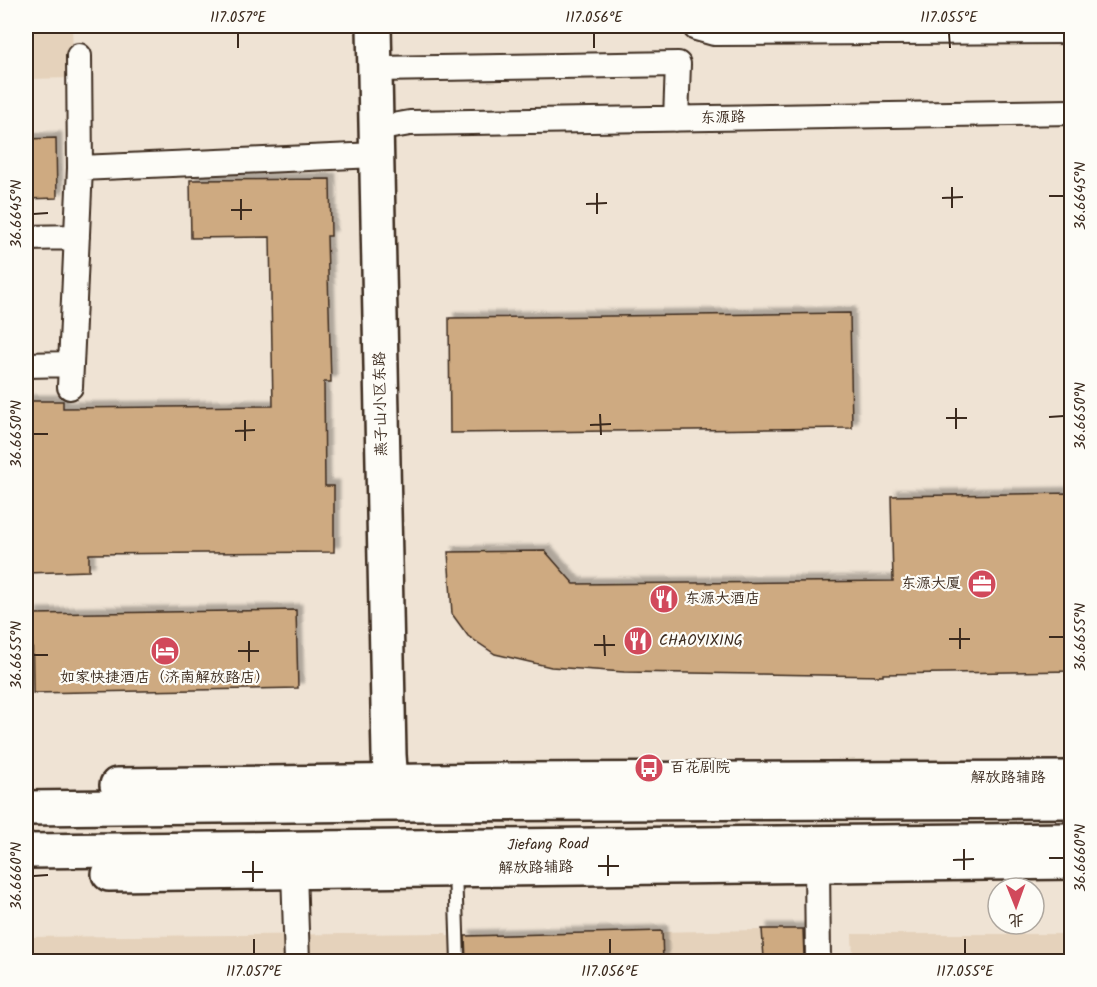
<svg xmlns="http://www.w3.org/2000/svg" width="1097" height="987" viewBox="0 0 1097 987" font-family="Kalam,'LXGW WenKai TC',sans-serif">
<defs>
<filter id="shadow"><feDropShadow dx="5.5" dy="-5.5" stdDeviation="1.5" flood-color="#0004"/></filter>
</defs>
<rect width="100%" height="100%" fill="#efe3d4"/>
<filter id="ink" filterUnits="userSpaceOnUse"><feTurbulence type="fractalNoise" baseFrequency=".0167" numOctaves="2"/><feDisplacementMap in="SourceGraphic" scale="12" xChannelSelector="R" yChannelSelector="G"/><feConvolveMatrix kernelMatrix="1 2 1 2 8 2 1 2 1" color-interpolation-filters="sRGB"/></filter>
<g filter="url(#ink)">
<path fill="#e5d2bb" d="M 26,26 L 72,26 L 74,78 L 26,79 Z
M 805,929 L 805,961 L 26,962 L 26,937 L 446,933 L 447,936 Z
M 852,934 L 1071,934 L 1071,961 L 853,961 Z"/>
<path fill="#ceaa81" stroke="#3b2a1e" stroke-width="1.5" filter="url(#shadow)" d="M 56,138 L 57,198 L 26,199 L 26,139 Z
M 330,179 L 331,236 L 327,236 L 331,382 L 324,382 L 325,486 L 334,486 L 334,552 L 89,554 L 89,571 L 26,573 L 26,401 L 63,401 L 63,408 L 273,406 L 270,237 L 191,238 L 190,180 Z
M 850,313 L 852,428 L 450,433 L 449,318 Z
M 1071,493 L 1071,671 L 883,674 L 883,676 L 624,672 L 551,667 L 495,654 L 468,636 L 452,614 L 448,552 L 545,551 L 574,584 L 893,581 L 891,496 Z
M 296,610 L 298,688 L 33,693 L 32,614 Z
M 762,929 L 803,929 L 804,957 L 764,958 Z
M 662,931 L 663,962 L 466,962 L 465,936 Z"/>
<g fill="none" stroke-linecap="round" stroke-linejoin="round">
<g stroke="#3b2a1e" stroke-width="16">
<path id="lane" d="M 455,870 L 458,962"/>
</g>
<g stroke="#3b2a1e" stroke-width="28">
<path id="street" d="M 696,26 L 696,28 L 714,33 L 1072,31
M 79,56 L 80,168
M 375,69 L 678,64 L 676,119
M 375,129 L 410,123 L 1072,112
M 26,238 L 77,237
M 26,365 L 71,364
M 70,387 L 80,168 L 376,155
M 817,864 L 818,962
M 294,871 L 297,962"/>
</g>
<g stroke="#3b2a1e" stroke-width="38">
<path id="secondary" d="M 374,26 L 389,755 L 391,783
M 117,785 L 510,780 L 1072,778
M 109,874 L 1072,862"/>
</g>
<g stroke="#3b2a1e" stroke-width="38">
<path id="primary" d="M 26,808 L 388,804 L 1072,801
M 26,851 L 1072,840"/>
</g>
<use href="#lane" stroke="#fdfcf7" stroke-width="12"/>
<use href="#street" stroke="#fdfcf7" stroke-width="24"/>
<use href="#secondary" stroke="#fdfcf7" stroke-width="33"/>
<use href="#primary" stroke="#fdfcf7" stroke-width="33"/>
</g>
</g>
<path fill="none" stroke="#3b2a1e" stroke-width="2" d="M 238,33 L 238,48M 594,33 L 594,48M 949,33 L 950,48M 952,187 L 952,208M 597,193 L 597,214M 1049,196 L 1064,196M 942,198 L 963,197M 241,199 L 241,220M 586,204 L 607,203M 231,210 L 252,210M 33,214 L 48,213M 956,408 L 956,429M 600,414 L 601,435M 1049,417 L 1064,416M 946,418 L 967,418M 245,420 L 245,441M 590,425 L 611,424M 235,431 L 255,430M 33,434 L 48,434M 960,628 L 960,649M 604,635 L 605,656M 1049,637 L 1064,637M 949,639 L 970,639M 249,641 L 249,662M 594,645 L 615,645M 238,651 L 259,651M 33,655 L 48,655M 964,849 L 964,870M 608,855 L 608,876M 1049,858 L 1064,858M 953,860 L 974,859M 253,861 L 253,882M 598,866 L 619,866M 242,872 L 263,872M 33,876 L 48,875M 254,939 L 254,954M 610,939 L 610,954M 965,939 L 965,954"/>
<defs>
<g id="office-disc" transform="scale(1.5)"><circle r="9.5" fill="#d1495b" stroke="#fdfcf7"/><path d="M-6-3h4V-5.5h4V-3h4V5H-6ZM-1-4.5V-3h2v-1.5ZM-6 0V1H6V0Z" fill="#fff"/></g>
<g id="restaurant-disc" transform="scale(1.5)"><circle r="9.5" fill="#d1495b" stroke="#fdfcf7"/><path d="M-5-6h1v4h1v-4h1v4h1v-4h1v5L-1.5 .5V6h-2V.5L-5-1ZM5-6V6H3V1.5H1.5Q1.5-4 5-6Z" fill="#fff"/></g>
<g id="hotel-disc" transform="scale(1.5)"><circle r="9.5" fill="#d1495b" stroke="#fdfcf7"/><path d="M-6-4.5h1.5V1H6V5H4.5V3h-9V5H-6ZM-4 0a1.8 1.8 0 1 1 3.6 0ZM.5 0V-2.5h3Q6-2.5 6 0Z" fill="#fff"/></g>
<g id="bus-disc" transform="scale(1.5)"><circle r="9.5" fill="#d1495b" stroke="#fdfcf7"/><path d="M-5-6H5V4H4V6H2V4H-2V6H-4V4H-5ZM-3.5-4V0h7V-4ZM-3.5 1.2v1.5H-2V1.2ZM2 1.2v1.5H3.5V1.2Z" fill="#fff"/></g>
</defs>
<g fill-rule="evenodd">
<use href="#office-disc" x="982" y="584"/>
<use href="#restaurant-disc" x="664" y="599"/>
<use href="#restaurant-disc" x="638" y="641"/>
<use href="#hotel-disc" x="165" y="651"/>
<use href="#bus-disc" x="649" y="768"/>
</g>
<g text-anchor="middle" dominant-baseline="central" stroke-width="4.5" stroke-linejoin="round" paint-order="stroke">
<g font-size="15" fill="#3b2a1e" stroke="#fdfcf7">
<text transform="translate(723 118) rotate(-1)">东源路</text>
<text transform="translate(381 404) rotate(-91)">燕子山小区东路</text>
<text x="1008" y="778">解放路辅路</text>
<text transform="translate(548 845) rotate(-1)">Jiefang Road</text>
<text transform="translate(536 868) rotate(-1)">解放路辅路</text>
</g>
<g font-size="15" fill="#3b2a1e" stroke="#fdfcf7" text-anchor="start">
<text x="961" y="584" text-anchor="end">东源大厦</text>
<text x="685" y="599">东源大酒店</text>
<text x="659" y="641">CHAOYIXING</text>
<text x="165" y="678" text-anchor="middle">如家快捷酒店（济南解放路店）</text>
<text x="670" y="768">百花剧院</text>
</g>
</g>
<rect width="1097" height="987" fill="none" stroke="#fdfcf7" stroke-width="66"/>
<g transform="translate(1016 906) rotate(179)"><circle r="28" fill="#fdfcf7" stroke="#afa8a0" stroke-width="1.5"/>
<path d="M0-4.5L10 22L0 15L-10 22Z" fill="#d1495b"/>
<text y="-9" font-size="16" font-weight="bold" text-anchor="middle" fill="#3b2a1e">北</text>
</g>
<rect x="33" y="33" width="1031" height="921" fill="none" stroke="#3b2a1e" stroke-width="2"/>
<g font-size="15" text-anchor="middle" fill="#3b2a1e">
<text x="238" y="22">117.057°E</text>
<text x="594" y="22">117.056°E</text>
<text x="949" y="22">117.055°E</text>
<text transform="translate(1080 196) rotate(-90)" y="5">36.6645°N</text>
<text transform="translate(16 214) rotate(-90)" y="5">36.6645°N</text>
<text transform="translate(1080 416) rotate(-90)" y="5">36.6650°N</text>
<text transform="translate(16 434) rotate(-90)" y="5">36.6650°N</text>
<text transform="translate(1080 637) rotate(-90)" y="5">36.6655°N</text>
<text transform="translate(16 655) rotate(-90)" y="5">36.6655°N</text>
<text transform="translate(1080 858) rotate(-90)" y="5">36.6660°N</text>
<text transform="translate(16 876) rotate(-90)" y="5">36.6660°N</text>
<text x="254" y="976">117.057°E</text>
<text x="610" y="976">117.056°E</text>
<text x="965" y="976">117.055°E</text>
</g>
</svg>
